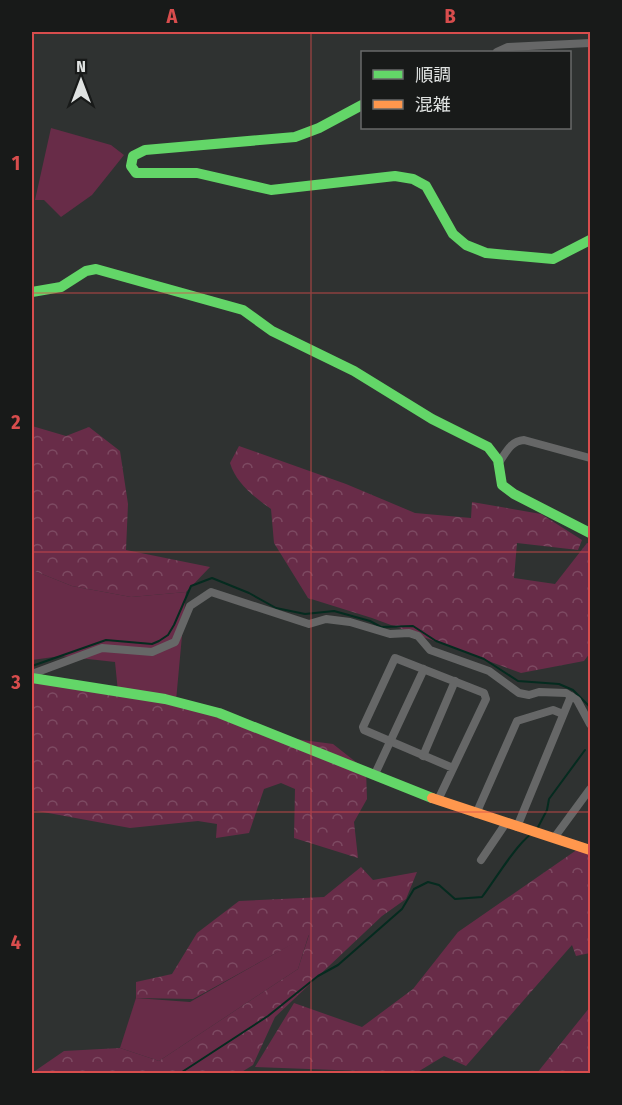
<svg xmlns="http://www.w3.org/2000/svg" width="622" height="1105" viewBox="0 0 622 1105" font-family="'Fira Sans Condensed','Noto Sans JP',sans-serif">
<defs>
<pattern id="forest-crowns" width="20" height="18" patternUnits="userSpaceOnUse" patternTransform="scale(1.5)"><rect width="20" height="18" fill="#682c48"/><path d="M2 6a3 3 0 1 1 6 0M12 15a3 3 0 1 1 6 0" fill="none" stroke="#7d4a62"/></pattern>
</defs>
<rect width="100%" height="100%" fill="#2f3231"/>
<path fill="#682c48" d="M 51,128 L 111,145 L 124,155 L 92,195 L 61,217 L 44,200 L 35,200 Z
M 32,570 L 72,586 L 131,597 L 186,592 L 176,701 L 118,692 L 115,662 L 61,656 L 32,660 Z
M 309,934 L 298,969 L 159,1061 L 120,1048 L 136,998 L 190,1002 Z"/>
<path fill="url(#forest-crowns)" d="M 32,426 L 66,436 L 89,427 L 120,451 L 128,504 L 126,550 L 210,567 L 186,592 L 131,597 L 72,586 L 32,570 Z
M 239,446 L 346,484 L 415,513 L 471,518 L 472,502 L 541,514 L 582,540 L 578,550 L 517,543 L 514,578 L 555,584 L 587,543 L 590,544 L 590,653 L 584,661 L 521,673 L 372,618 L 308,598 L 274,543 L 271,509 C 254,497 236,483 230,463 Z
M 32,677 L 200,707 L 272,736 L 333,744 L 366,770 L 367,799 L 354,822 L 358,858 L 294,838 L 295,789 L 281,783 L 264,789 L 249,833 L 216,838 L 217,824 L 198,821 L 130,828 L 32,810 Z
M 578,849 L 590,854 L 590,953 L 576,956 L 572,945 L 466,1066 L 444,1056 L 416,1073 L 361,1074 L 362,1071 L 255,1067 L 294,1003 L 362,1027 L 413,989 L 458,932 Z
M 361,867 L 373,880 L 417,872 L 406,899 L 382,916 L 275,1017 L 253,1065 L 240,1073 L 32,1073 L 64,1051 L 120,1048 L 159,1061 L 298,969 L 309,935 L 193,999 L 136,998 L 136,982 L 172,974 L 197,933 L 239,901 L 324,897 Z
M 590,1007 L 590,1073 L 537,1073 Z"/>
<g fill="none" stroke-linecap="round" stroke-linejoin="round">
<path stroke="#052b1f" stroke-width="2" d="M 32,666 L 106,640 L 152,644 L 159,641 L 168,635 L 174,625 L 191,586 L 212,578 L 249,593 L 276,608 L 305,614 L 334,611 L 370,621 L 381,627 L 413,626 L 436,641 L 484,659 L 518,681 L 559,684 L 573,690 L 590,707
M 537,829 L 547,810 L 549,799 L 585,750
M 179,1074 L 268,1016 L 318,976 L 338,965 L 402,909 L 414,889 L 428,882 L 439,885 L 455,899 L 482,897 C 495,880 515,846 530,835"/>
<path stroke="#666767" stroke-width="8" d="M 497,52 L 508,47 L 590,43
M 498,464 C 506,453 510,441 524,440 L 590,458
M 32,674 L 102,648 L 152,652 L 175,642 L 190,606 L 211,592 L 309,624 L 326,619 L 350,622 L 390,634 L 409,633 L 418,636 L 430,650 L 489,671 L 519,693 L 529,695 L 539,692 L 566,693 L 577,700 L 590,724
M 423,756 L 455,681
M 375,774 L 424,669
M 438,800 L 486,699 L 484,693 L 395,658 L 363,727 L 364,730 L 453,768
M 476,814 L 517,721 L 553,710 L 563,714
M 517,827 L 571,696
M 554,838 L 590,789
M 481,860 L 506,823"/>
<path stroke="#63d668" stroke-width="10" d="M 362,105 L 319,128 L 295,137 L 145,150 L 133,156 L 131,166 L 136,173 L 197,173 L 271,190 L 395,176 L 413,179 L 426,186 L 453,234 L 466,245 L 486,253 L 553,259 L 590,240
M 32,292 L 61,287 L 86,271 L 96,269 L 243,310 L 272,331 L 354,371 L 432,419 L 488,447 L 498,460 L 502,485 L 514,494 L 590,533
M 32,678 L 165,699 L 219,713 L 432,798"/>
<path stroke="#ff974d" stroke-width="10" d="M 432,798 L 590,850"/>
</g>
<path fill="none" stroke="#d84d4d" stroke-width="1.5" stroke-opacity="0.55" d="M 311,32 L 311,1074M 32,293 L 590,293M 32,552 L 590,552M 32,812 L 590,812"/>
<rect width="622" height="1105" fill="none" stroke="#181a19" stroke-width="66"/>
<rect x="361" y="51" width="210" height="78" fill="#181a19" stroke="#686a69" stroke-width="1.5"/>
<rect x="373" y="70" width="30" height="9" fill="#63d668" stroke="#686a69" stroke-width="1.5"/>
<text x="415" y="81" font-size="18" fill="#e0e3e2">順調</text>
<rect x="373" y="100" width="30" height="9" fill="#ff974d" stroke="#686a69" stroke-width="1.5"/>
<text x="415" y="111" font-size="18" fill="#e0e3e2">混雑</text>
<g transform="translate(81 81)" stroke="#181a19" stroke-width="4.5" paint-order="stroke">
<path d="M0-4.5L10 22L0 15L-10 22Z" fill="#e0e3e2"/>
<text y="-9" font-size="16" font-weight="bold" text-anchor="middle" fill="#e0e3e2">N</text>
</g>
<rect x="33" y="33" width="556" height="1039" fill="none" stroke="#d84d4d" stroke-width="2"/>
<g font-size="20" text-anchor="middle" font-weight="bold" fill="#d84d4d">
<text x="172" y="23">A</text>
<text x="450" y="23">B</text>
<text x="16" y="170">1</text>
<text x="16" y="429">2</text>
<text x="16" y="689">3</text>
<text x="16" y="949">4</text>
</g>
</svg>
